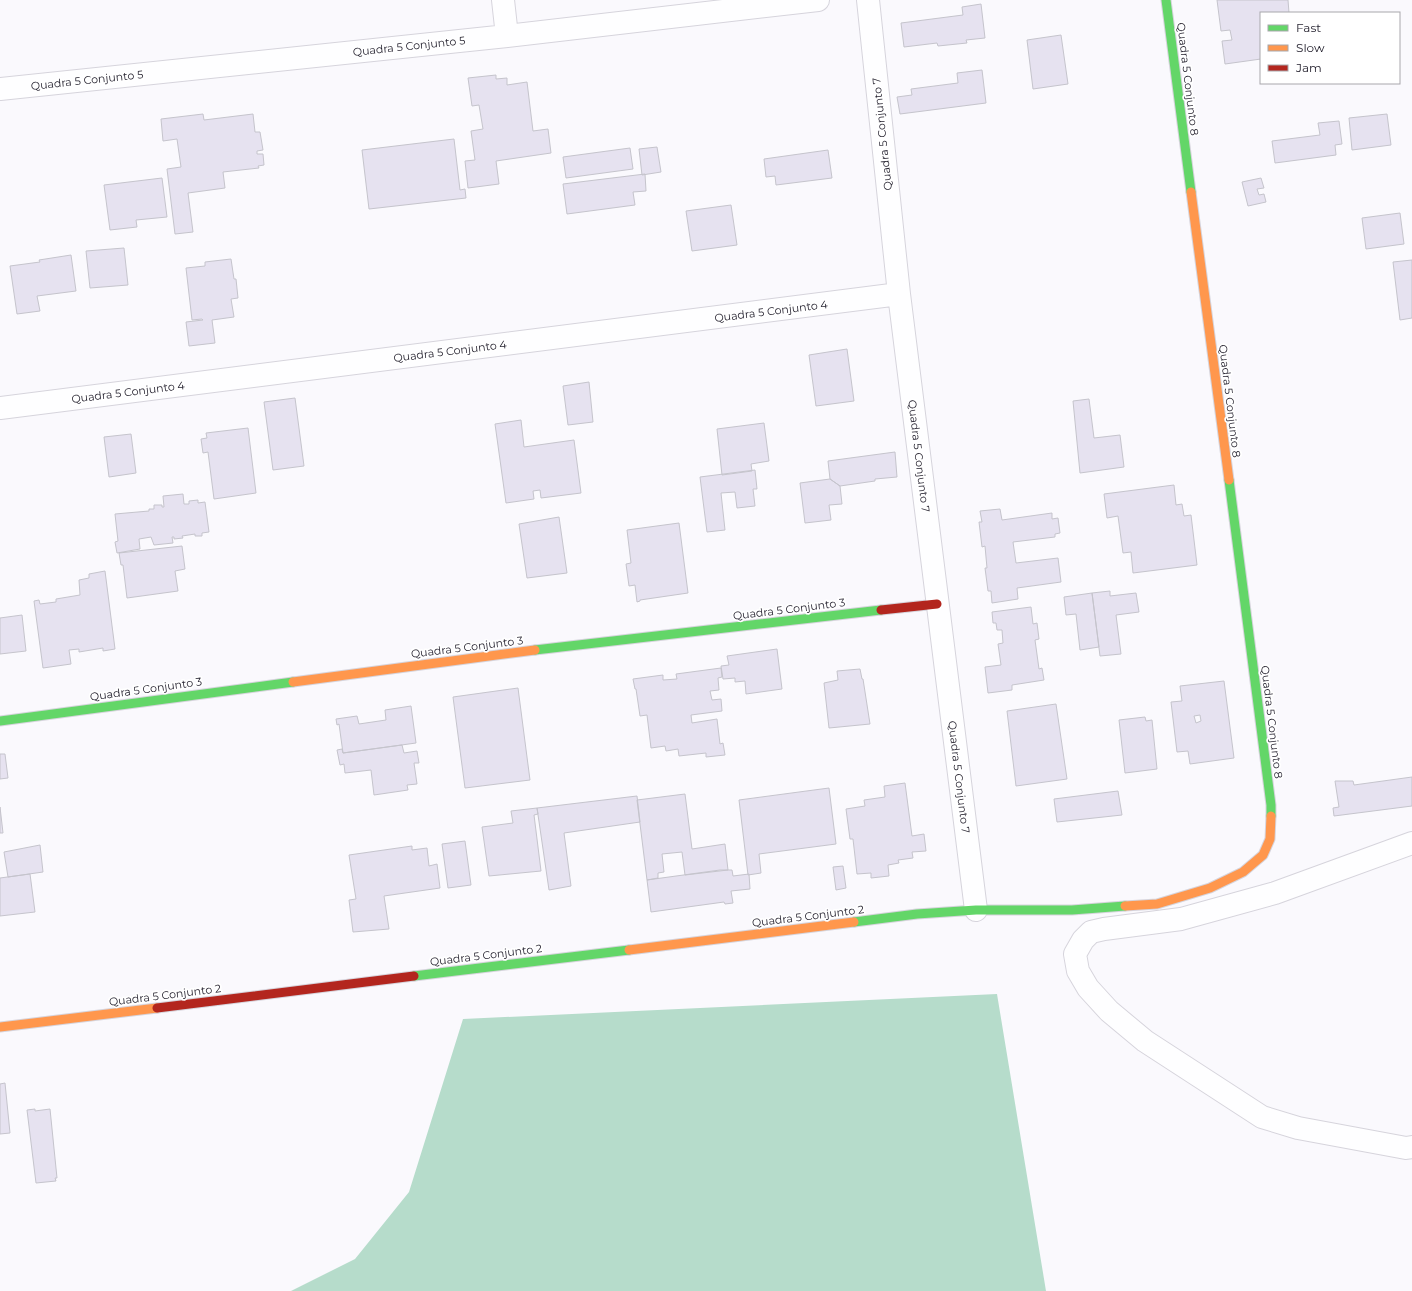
<svg xmlns="http://www.w3.org/2000/svg" width="1412" height="1291" viewBox="0 0 1412 1291" font-family="Montserrat,sans-serif">
<rect width="100%" height="100%" fill="#faf9fd"/>
<path fill="#b6dccb" d="M 997,994 L 1046,1291 L 291,1291 L 355,1259 L 409,1192 L 463,1019 Z"/>
<path fill="#e6e2f0" stroke="#c5c4cc" fill-rule="evenodd" d="M 1217,0 L 1288,0 L 1289,13 L 1261,13 L 1261,59 L 1225,64 L 1222,41 L 1232,40 L 1230,30 L 1221,31 Z
M 981,4 L 985,38 L 966,40 L 967,43 L 938,46 L 937,43 L 904,47 L 901,23 L 963,15 L 962,7 Z
M 1061,35 L 1068,84 L 1033,89 L 1027,40 Z
M 982,70 L 986,103 L 900,114 L 897,97 L 912,95 L 911,89 L 958,83 L 957,73 Z
M 496,75 L 496,79 L 507,78 L 507,85 L 527,82 L 533,131 L 548,129 L 551,153 L 496,161 L 499,184 L 468,188 L 465,161 L 475,160 L 471,131 L 483,129 L 479,105 L 472,106 L 468,78 Z
M 203,114 L 204,120 L 253,114 L 255,132 L 260,132 L 263,150 L 257,151 L 257,154 L 263,154 L 264,165 L 258,166 L 259,168 L 223,172 L 225,188 L 188,193 L 193,232 L 175,234 L 167,169 L 181,167 L 177,139 L 163,141 L 161,119 Z
M 1387,114 L 1391,145 L 1352,150 L 1349,118 Z
M 1339,121 L 1342,144 L 1335,145 L 1336,155 L 1275,163 L 1272,141 L 1320,135 L 1318,123 Z
M 454,139 L 460,190 L 465,189 L 466,198 L 369,209 L 362,150 Z
M 657,147 L 661,172 L 642,175 L 639,149 Z
M 630,148 L 633,169 L 566,178 L 563,157 Z
M 828,150 L 832,178 L 776,185 L 775,176 L 766,177 L 764,159 Z
M 645,174 L 646,191 L 633,192 L 635,205 L 567,214 L 563,184 Z
M 162,178 L 167,217 L 136,220 L 137,227 L 110,230 L 104,185 Z
M 1261,178 L 1264,188 L 1257,189 L 1259,195 L 1264,194 L 1266,202 L 1248,206 L 1242,182 Z
M 731,205 L 737,245 L 692,251 L 686,211 Z
M 1400,213 L 1404,244 L 1366,249 L 1362,218 Z
M 124,248 L 128,285 L 90,288 L 86,251 Z
M 71,255 L 76,291 L 37,296 L 40,311 L 17,314 L 10,266 L 40,262 L 39,260 Z
M 231,259 L 234,279 L 236,279 L 238,298 L 231,299 L 234,317 L 212,320 L 215,343 L 189,346 L 186,322 L 203,320 L 202,319 L 192,320 L 186,268 L 205,266 L 205,262 Z
M 1412,260 L 1412,318 L 1400,320 L 1393,262 Z
M 847,349 L 854,401 L 816,406 L 809,355 Z
M 589,382 L 593,422 L 568,425 L 563,386 Z
M 295,398 L 304,466 L 273,470 L 264,402 Z
M 1089,399 L 1094,438 L 1120,435 L 1124,467 L 1080,473 L 1073,401 Z
M 521,420 L 524,447 L 574,440 L 581,493 L 541,498 L 540,490 L 533,491 L 534,499 L 506,503 L 495,424 Z
M 764,423 L 769,461 L 751,464 L 752,471 L 722,475 L 717,429 Z
M 248,428 L 256,493 L 214,499 L 208,452 L 203,453 L 201,439 L 207,438 L 206,433 Z
M 131,434 L 136,473 L 109,477 L 104,437 Z
M 895,452 L 897,477 L 875,479 L 875,481 L 840,486 L 830,479 L 828,461 Z
M 755,470 L 757,489 L 753,489 L 755,506 L 737,508 L 735,492 L 721,493 L 725,530 L 707,532 L 700,477 Z
M 830,479 L 840,486 L 842,504 L 829,505 L 831,520 L 805,523 L 800,483 Z
M 1174,485 L 1176,505 L 1182,504 L 1184,516 L 1191,515 L 1197,565 L 1133,573 L 1131,552 L 1123,553 L 1118,516 L 1107,518 L 1104,494 Z
M 183,494 L 184,504 L 189,504 L 189,501 L 198,500 L 198,503 L 205,502 L 209,532 L 202,533 L 202,536 L 195,536 L 195,534 L 182,536 L 183,538 L 174,539 L 174,537 L 172,537 L 173,543 L 154,545 L 151,537 L 139,539 L 140,549 L 117,553 L 115,542 L 118,541 L 115,514 L 149,511 L 149,509 L 154,509 L 154,505 L 162,505 L 162,507 L 164,507 L 163,496 Z
M 1000,509 L 1002,520 L 1052,513 L 1052,519 L 1058,518 L 1060,533 L 1055,534 L 1055,537 L 1013,542 L 1016,563 L 1058,558 L 1061,582 L 1017,588 L 1018,599 L 992,603 L 991,591 L 988,591 L 985,568 L 987,568 L 985,546 L 982,547 L 979,522 L 982,522 L 980,511 Z
M 559,517 L 567,573 L 527,578 L 519,524 Z
M 679,523 L 688,593 L 640,600 L 640,601 L 637,602 L 635,585 L 629,586 L 626,564 L 631,563 L 627,530 Z
M 182,546 L 185,569 L 175,571 L 178,591 L 127,598 L 123,565 L 121,565 L 119,553 Z
M 105,571 L 115,649 L 103,651 L 103,648 L 79,652 L 79,649 L 69,650 L 71,664 L 43,668 L 34,601 L 39,600 L 40,604 L 56,602 L 56,599 L 80,595 L 79,580 L 89,578 L 89,574 Z
M 1110,591 L 1110,596 L 1136,593 L 1139,612 L 1116,615 L 1121,654 L 1100,656 L 1092,593 Z
M 1092,593 L 1099,647 L 1080,650 L 1076,614 L 1066,615 L 1064,597 Z
M 1031,607 L 1033,624 L 1037,623 L 1039,639 L 1035,640 L 1039,669 L 1042,668 L 1044,680 L 1012,685 L 1012,690 L 988,693 L 985,667 L 1001,665 L 998,644 L 1003,643 L 1002,630 L 997,630 L 996,623 L 993,623 L 992,612 Z
M 22,615 L 26,651 L 0,654 L 0,618 Z
M 777,649 L 782,689 L 746,694 L 745,681 L 735,682 L 735,678 L 723,679 L 721,666 L 729,665 L 727,656 Z
M 721,668 L 722,677 L 718,678 L 719,690 L 710,691 L 712,700 L 721,699 L 722,711 L 691,715 L 692,723 L 717,719 L 720,744 L 723,743 L 725,755 L 706,757 L 706,753 L 679,756 L 678,749 L 666,751 L 665,746 L 651,748 L 647,715 L 640,716 L 636,689 L 635,689 L 633,679 L 663,675 L 663,680 L 677,679 L 676,674 Z
M 860,669 L 862,679 L 863,679 L 870,724 L 829,728 L 824,683 L 838,680 L 837,671 Z
M 1224,681 L 1234,758 L 1190,764 L 1188,751 L 1177,752 L 1171,702 L 1182,701 L 1180,686 ZM 1200,715 L 1201,721 L 1196,723 L 1194,716 Z
M 518,688 L 530,780 L 465,788 L 453,697 Z
M 1056,704 L 1067,779 L 1016,786 L 1007,711 Z
M 411,706 L 416,743 L 343,753 L 339,724 L 337,725 L 336,719 L 357,716 L 359,724 L 386,720 L 385,710 Z
M 1145,717 L 1146,721 L 1152,720 L 1157,769 L 1125,773 L 1119,720 Z
M 402,745 L 404,753 L 417,751 L 419,763 L 414,763 L 417,784 L 407,785 L 408,790 L 374,795 L 371,770 L 345,773 L 344,764 L 340,765 L 337,750 L 342,749 L 343,753 Z
M 0,754 L 5,754 L 8,778 L 0,779 Z
M 1412,777 L 1412,806 L 1334,816 L 1333,808 L 1339,807 L 1335,781 L 1353,781 L 1354,785 Z
M 905,783 L 912,836 L 924,834 L 926,851 L 912,852 L 913,858 L 898,860 L 899,863 L 888,865 L 889,876 L 871,878 L 871,873 L 857,874 L 853,839 L 850,839 L 846,809 L 865,806 L 864,800 L 885,797 L 884,786 Z
M 829,788 L 836,844 L 759,854 L 761,873 L 748,875 L 739,800 Z
M 1118,791 L 1122,815 L 1057,822 L 1054,799 Z
M 685,794 L 692,849 L 725,844 L 728,870 L 685,875 L 682,852 L 662,854 L 664,872 L 658,873 L 658,878 L 647,880 L 637,800 Z
M 637,796 L 640,822 L 564,833 L 571,886 L 549,890 L 537,808 Z
M 0,807 L 3,833 L 0,833 Z
M 537,808 L 538,814 L 534,815 L 541,871 L 489,876 L 482,827 L 513,823 L 511,811 Z
M 465,841 L 471,885 L 448,888 L 442,844 Z
M 40,845 L 43,872 L 8,877 L 4,852 Z
M 412,846 L 412,850 L 427,848 L 429,866 L 437,864 L 440,888 L 384,896 L 389,929 L 353,932 L 349,900 L 356,899 L 349,855 Z
M 843,866 L 846,888 L 836,890 L 833,867 Z
M 720,870 L 732,870 L 733,876 L 749,874 L 750,889 L 731,891 L 733,903 L 725,904 L 724,902 L 651,912 L 647,880 Z
M 30,874 L 35,912 L 0,916 L 0,878 Z
M 5,1083 L 10,1133 L 0,1134 L 0,1084 Z
M 35,1109 L 35,1111 L 50,1109 L 57,1178 L 55,1178 L 56,1181 L 36,1183 L 27,1110 Z"/>
<g fill="none" stroke-linecap="round" stroke-linejoin="round">
<g stroke="#d6d4dc" stroke-width="24">
<path id="street" d="M 503,0 L 507,36
M 868,0 L 899,294 L 976,910
M 0,89 L 507,36 L 818,0
M 0,408 L 899,294
M 1412,843 L 1275,893 L 1181,919 L 1104,929 L 1091,932 L 1083,940 L 1075,954 L 1078,971 L 1088,988 L 1109,1011 L 1145,1041 L 1262,1117 L 1298,1128 L 1406,1148 L 1412,1147"/>
</g>
<g stroke="#d6d4dc" stroke-width="11">
<path id="fast" d="M 1166,0 L 1191,192
M 1229,480 L 1271,805 L 1271,816
M 535,650 L 881,610
M 0,721 L 293,682
M 854,922 L 917,914 L 976,910 L 1072,910 L 1125,906
M 414,976 L 629,950"/>
</g>
<g stroke="#d6d4dc" stroke-width="11">
<path id="slow" d="M 1191,192 L 1229,480
M 293,682 L 535,650
M 1125,906 L 1157,904 L 1210,888 L 1243,872 L 1263,855 L 1270,839 L 1271,816
M 629,950 L 854,922
M 0,1027 L 157,1008"/>
</g>
<g stroke="#d6d4dc" stroke-width="11">
<path id="jam" d="M 881,610 L 937,604
M 157,1008 L 414,976"/>
</g>
<use href="#street" stroke="#fefeff" stroke-width="22"/>
<use href="#fast" stroke="#63d668" stroke-width="9"/>
<use href="#slow" stroke="#ff974d" stroke-width="9"/>
<use href="#jam" stroke="#b3261e" stroke-width="9"/>
</g>
<g text-anchor="middle" dominant-baseline="central" stroke-width="3.5" stroke-linejoin="round" paint-order="stroke">
<g font-size="11" fill="#262330" stroke="#fff">
<text transform="translate(409 46) rotate(-6)">Quadra 5 Conjunto 5</text>
<text transform="translate(1188 79) rotate(83)">Quadra 5 Conjunto 8</text>
<text transform="translate(87 80) rotate(-6)">Quadra 5 Conjunto 5</text>
<text transform="translate(882 134) rotate(-96)">Quadra 5 Conjunto 7</text>
<text transform="translate(771 311) rotate(-7)">Quadra 5 Conjunto 4</text>
<text transform="translate(450 351) rotate(-7)">Quadra 5 Conjunto 4</text>
<text transform="translate(128 392) rotate(-7)">Quadra 5 Conjunto 4</text>
<text transform="translate(1230 401) rotate(83)">Quadra 5 Conjunto 8</text>
<text transform="translate(919 456) rotate(83)">Quadra 5 Conjunto 7</text>
<text transform="translate(789 609) rotate(-7)">Quadra 5 Conjunto 3</text>
<text transform="translate(467 647) rotate(-7)">Quadra 5 Conjunto 3</text>
<text transform="translate(146 689) rotate(-8)">Quadra 5 Conjunto 3</text>
<text transform="translate(1272 722) rotate(83)">Quadra 5 Conjunto 8</text>
<text transform="translate(959 777) rotate(83)">Quadra 5 Conjunto 7</text>
<text transform="translate(808 916) rotate(-7)">Quadra 5 Conjunto 2</text>
<text transform="translate(486 955) rotate(-7)">Quadra 5 Conjunto 2</text>
<text transform="translate(165 995) rotate(-7)">Quadra 5 Conjunto 2</text>
</g>
</g>
<rect x="1260" y="12" width="140" height="72" fill="#ffffff" stroke="#a8a7ac"/>
<rect x="1268" y="25" width="20" height="6" fill="#63d668" stroke="#a8a7ac"/>
<text x="1296" y="32" font-size="12" fill="#262330">Fast</text>
<rect x="1268" y="45" width="20" height="6" fill="#ff974d" stroke="#a8a7ac"/>
<text x="1296" y="52" font-size="12" fill="#262330">Slow</text>
<rect x="1268" y="65" width="20" height="6" fill="#b3261e" stroke="#a8a7ac"/>
<text x="1296" y="72" font-size="12" fill="#262330">Jam</text>
</svg>
